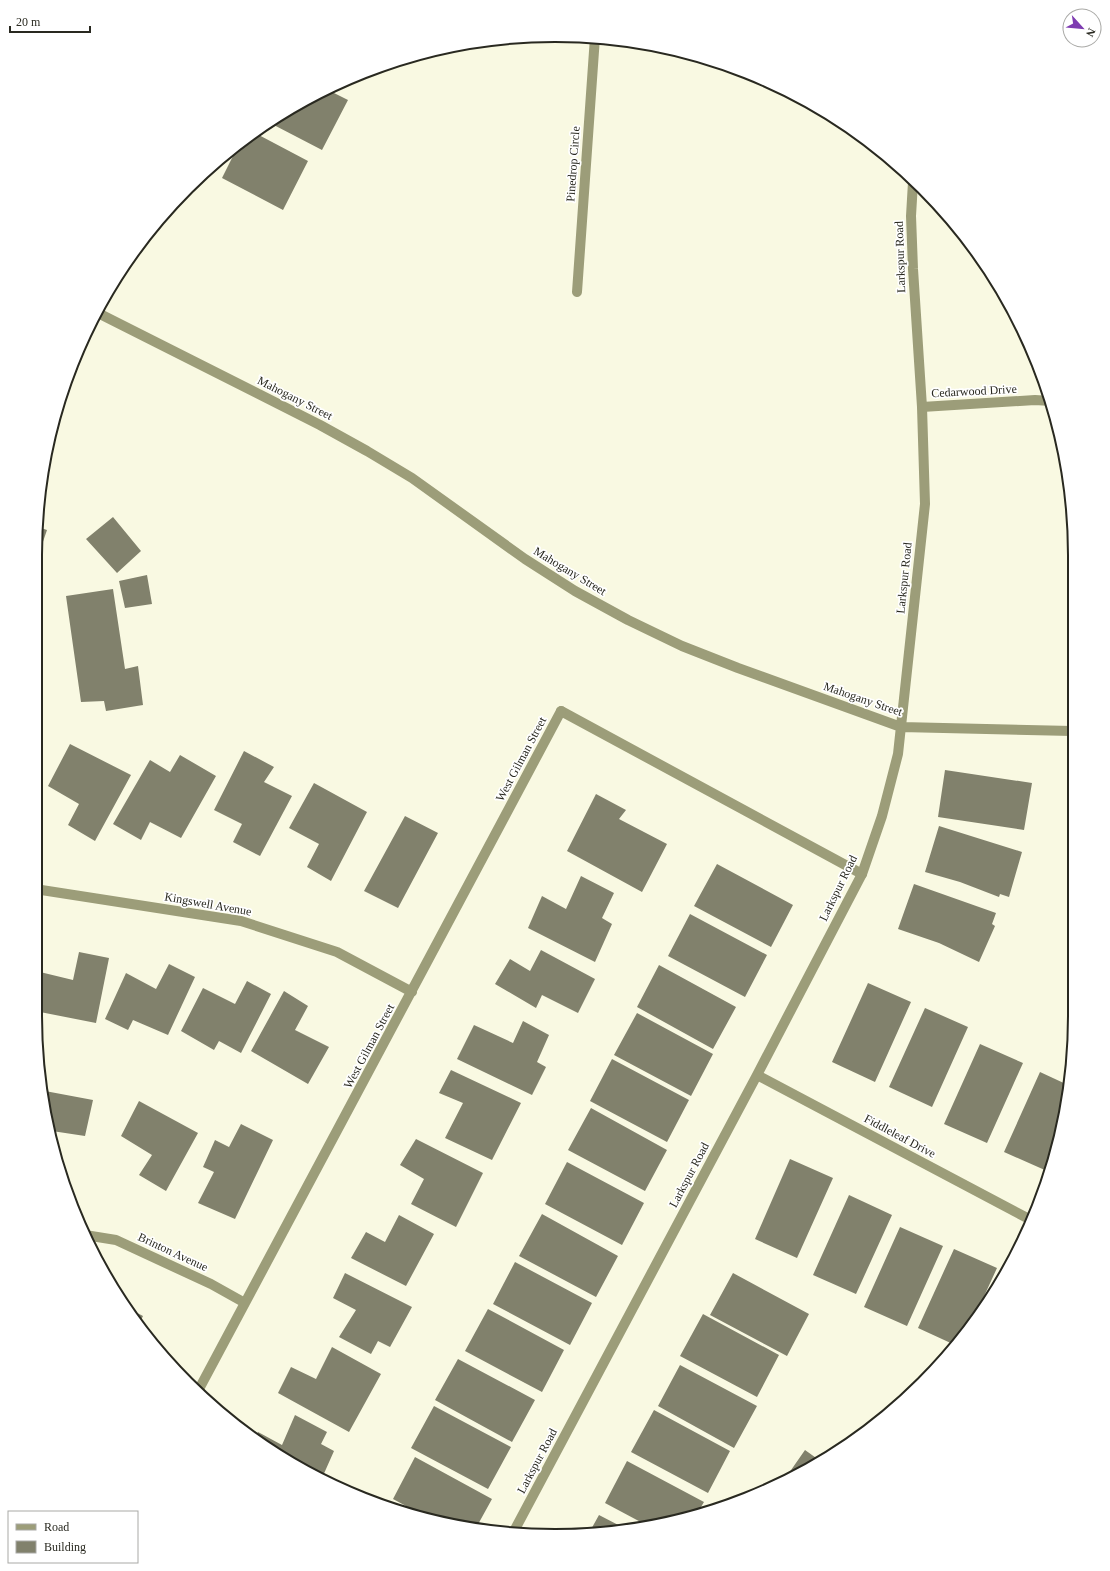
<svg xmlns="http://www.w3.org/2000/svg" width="1110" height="1571" viewBox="0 0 1110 1571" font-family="Georgia,serif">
<rect width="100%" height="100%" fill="#f9f9e2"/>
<path fill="#81816c" d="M 328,90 L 348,100 L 322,150 L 270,123 L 295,105 Z
M 255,133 L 308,161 L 283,210 L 222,178 L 239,144 Z
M 113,517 L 141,551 L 117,573 L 86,539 Z
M 38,527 L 47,530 L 35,565 L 35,555 Z
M 147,575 L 152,604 L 125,608 L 119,581 Z
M 113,589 L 125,669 L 138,666 L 143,705 L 106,711 L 104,701 L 81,702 L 66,596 Z
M 70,744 L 131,775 L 95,841 L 68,825 L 79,804 L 48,786 Z
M 35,748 L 43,752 L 35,766 Z
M 244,751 L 274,767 L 264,782 L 292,796 L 260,856 L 233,842 L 242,824 L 214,810 Z
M 180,755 L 216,776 L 181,838 L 150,822 L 141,840 L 113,824 L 150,760 L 170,772 Z
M 945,770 L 1032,783 L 1024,830 L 938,817 Z
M 314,783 L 367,812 L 331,881 L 307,867 L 319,844 L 289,828 Z
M 596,794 L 626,810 L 619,819 L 667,844 L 642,892 L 567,851 Z
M 405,816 L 438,833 L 398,908 L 364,891 Z
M 939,826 L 1022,852 L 1009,897 L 1000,894 L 999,897 L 960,882 L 925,872 Z
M 717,864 L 793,905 L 771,947 L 694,906 Z
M 581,876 L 614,893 L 602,918 L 612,924 L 595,962 L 528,928 L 542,896 L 566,909 Z
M 914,884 L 996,913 L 992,924 L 995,926 L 979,962 L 939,943 L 898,929 Z
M 690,914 L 767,955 L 745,997 L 668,956 Z
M 541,950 L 595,979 L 578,1013 L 542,995 L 536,1008 L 495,984 L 510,959 L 530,971 Z
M 79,952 L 109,958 L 96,1023 L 35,1011 L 35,993 L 40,972 L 73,980 Z
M 169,964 L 195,977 L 168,1035 L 133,1020 L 128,1030 L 105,1019 L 126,973 L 156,989 Z
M 659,965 L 736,1007 L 713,1049 L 637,1007 Z
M 247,981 L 271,994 L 241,1053 L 219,1041 L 214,1050 L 181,1031 L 203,988 L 235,1004 Z
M 868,983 L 911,1002 L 875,1082 L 832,1062 Z
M 284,991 L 308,1006 L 295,1030 L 329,1047 L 308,1084 L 251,1051 Z
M 925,1008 L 968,1027 L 932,1107 L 889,1087 Z
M 637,1013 L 713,1054 L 691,1096 L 614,1055 Z
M 523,1021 L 549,1035 L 537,1062 L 546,1067 L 532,1095 L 457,1059 L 474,1025 L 513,1043 Z
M 980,1044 L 1023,1063 L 987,1143 L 944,1124 Z
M 612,1059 L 689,1100 L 667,1142 L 590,1101 Z
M 451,1070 L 521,1103 L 492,1160 L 445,1138 L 463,1103 L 439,1093 Z
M 1040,1072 L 1068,1085 L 1058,1147 L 1047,1171 L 1004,1152 Z
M 45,1091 L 93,1100 L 85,1136 L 52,1131 L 51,1137 Z
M 139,1101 L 198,1133 L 166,1191 L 139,1175 L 152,1155 L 121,1136 Z
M 591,1108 L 667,1150 L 645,1191 L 568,1150 Z
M 241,1124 L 273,1140 L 235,1219 L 198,1203 L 214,1172 L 203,1167 L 215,1140 L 229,1147 Z
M 416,1139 L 483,1173 L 456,1227 L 411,1204 L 424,1179 L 400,1165 Z
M 790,1159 L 833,1178 L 797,1258 L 755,1239 Z
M 567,1162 L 644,1203 L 622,1245 L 545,1204 Z
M 849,1195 L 892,1215 L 856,1294 L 813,1275 Z
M 542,1214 L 618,1256 L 596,1297 L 519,1256 Z
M 399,1215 L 434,1234 L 406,1286 L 351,1258 L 366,1232 L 385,1242 Z
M 900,1227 L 943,1246 L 907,1326 L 864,1307 Z
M 954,1249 L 997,1268 L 969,1329 L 955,1345 L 918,1328 Z
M 515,1262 L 592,1303 L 570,1345 L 493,1304 Z
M 345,1273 L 412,1307 L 390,1347 L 378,1341 L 371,1354 L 339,1337 L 356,1310 L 333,1298 Z
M 733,1273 L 809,1314 L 787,1356 L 710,1315 Z
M 124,1306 L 143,1316 L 139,1324 Z
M 488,1309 L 564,1350 L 542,1392 L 465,1351 Z
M 703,1314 L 779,1355 L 757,1397 L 680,1356 Z
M 332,1347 L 381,1374 L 349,1432 L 278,1393 L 291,1367 L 316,1379 Z
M 458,1359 L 535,1400 L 512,1442 L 435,1400 Z
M 680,1365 L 757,1406 L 734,1448 L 658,1406 Z
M 434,1406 L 511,1447 L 488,1489 L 411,1448 Z
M 654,1410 L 730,1451 L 708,1493 L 631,1452 Z
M 295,1415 L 327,1432 L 321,1444 L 334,1451 L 322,1478 L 266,1448 L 254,1439 L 258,1432 L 282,1445 Z
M 805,1450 L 819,1460 L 782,1483 Z
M 415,1457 L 492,1499 L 476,1528 L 419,1513 L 393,1499 Z
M 627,1461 L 704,1502 L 698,1512 L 656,1526 L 650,1527 L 605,1503 Z
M 599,1515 L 626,1529 L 589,1533 Z"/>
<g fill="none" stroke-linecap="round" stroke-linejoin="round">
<path stroke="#9c9d79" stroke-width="10" d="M 561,711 L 862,874"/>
<path stroke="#9c9d79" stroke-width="10" d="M 577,292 L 595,37
M 96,312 L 320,425 L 367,451 L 412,478 L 525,559 L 575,591 L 628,620 L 682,646 L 738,668 L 901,727 L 1072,731
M 922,407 L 1035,400 L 1051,401
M 35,889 L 241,921 L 337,952 L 412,992
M 757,1075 L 1031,1220
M 85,1235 L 116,1240 L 211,1284 L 245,1303
M 198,1391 L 561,711
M 513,1533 L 757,1075 L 862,874 L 882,816 L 898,754 L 925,504 L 922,407 L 913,269 L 911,216 L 913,182"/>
</g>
<g text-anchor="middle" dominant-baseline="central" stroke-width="3.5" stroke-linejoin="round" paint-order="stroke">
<g font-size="12" fill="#292920" stroke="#fff">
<text transform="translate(573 164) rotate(-86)">Pinedrop Circle</text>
<text transform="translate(900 257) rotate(-92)">Larkspur Road</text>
<text transform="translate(974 391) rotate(-3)">Cedarwood Drive</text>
<text transform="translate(295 398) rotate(27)">Mahogany Street</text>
<text transform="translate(570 571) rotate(31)">Mahogany Street</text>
<text transform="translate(904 578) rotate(-84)">Larkspur Road</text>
<text transform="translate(863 699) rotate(19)">Mahogany Street</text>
<text transform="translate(521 759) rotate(-62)">West Gilman Street</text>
<text transform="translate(838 888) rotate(-64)">Larkspur Road</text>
<text transform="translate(208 904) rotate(10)">Kingswell Avenue</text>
<text transform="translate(369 1046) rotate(-62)">West Gilman Street</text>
<text transform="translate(900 1136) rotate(28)">Fiddleleaf Drive</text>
<text transform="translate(689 1175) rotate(-62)">Larkspur Road</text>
<text transform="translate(173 1252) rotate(25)">Brinton Avenue</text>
<text transform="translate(537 1461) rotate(-62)">Larkspur Road</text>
</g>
</g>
<path d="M0 0H1110V1571H0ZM555 42H555A513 513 0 0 1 1068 555V1016A513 513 0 0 1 555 1529H555A513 513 0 0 1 42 1016V555A513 513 0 0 1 555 42Z" fill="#fff" fill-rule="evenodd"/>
<path fill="none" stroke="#292920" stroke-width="2" d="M555 42H555A513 513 0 0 1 1068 555V1016A513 513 0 0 1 555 1529H555A513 513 0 0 1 42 1016V555A513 513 0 0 1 555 42Z"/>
<rect x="8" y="1511" width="130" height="52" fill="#ffffff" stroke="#a9a9a6"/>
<rect x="16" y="1524" width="20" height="6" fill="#9c9d79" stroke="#a9a9a6"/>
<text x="44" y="1531" font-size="12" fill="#292920">Road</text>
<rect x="16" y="1541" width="20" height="12" fill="#81816c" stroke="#a9a9a6"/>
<text x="44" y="1551" font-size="12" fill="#292920">Building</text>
<g transform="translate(1082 28) rotate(117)"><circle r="19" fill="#ffffff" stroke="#a9a9a6"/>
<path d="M0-3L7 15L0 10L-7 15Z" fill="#7e3cb1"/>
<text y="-6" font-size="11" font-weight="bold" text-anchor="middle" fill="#292920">N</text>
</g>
<path d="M10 26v6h80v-6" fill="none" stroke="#292920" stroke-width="2"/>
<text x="16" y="26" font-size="12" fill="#292920" stroke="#ffffff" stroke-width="3" paint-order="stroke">20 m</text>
</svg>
